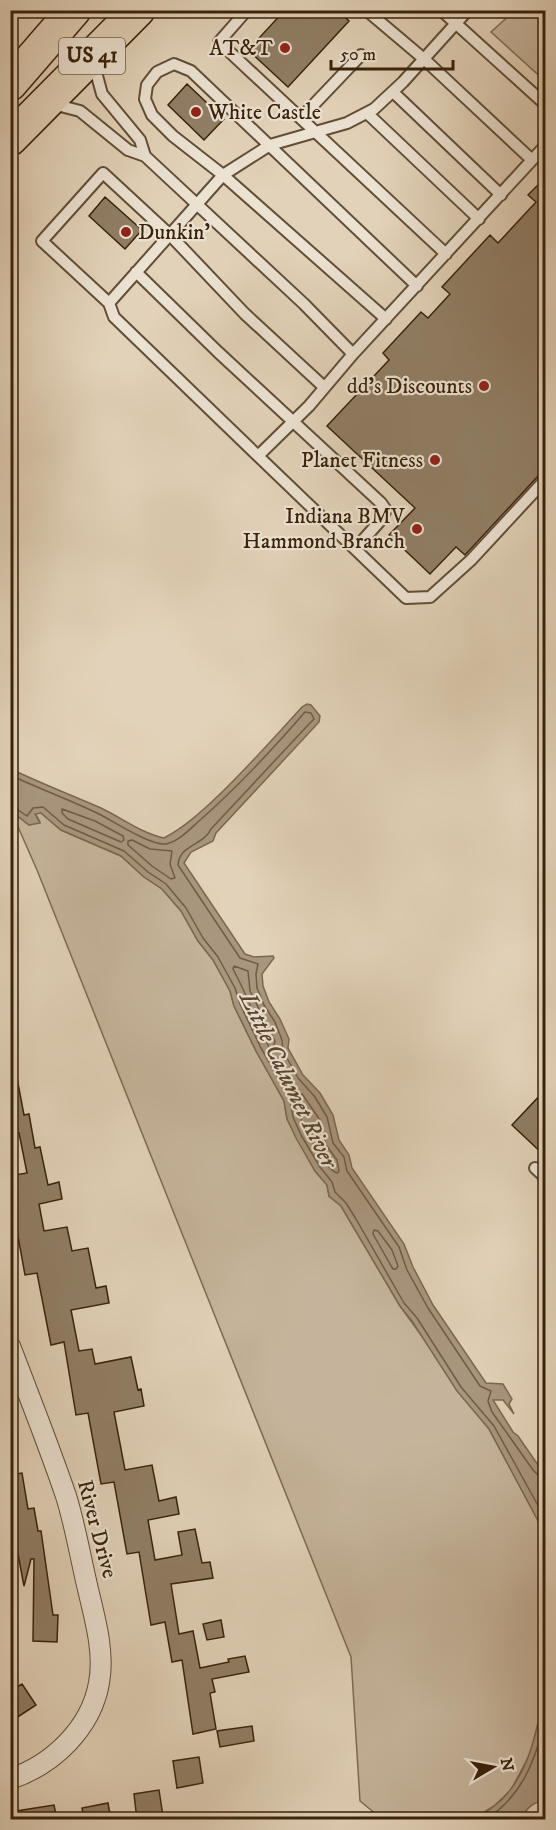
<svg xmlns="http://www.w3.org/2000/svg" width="556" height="1830" viewBox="0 0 556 1830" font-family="'IM FELL DW Pica',serif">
<rect width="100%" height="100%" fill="#e2d2b9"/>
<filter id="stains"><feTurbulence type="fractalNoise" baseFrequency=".00333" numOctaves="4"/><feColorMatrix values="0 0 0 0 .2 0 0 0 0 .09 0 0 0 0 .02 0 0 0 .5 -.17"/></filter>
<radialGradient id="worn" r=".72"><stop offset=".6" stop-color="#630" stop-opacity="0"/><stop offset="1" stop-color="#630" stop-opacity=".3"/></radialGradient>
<path fill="#c5b49b" stroke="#7e6b52" stroke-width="1.5" d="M 514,11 L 545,11 L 545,81 L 491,32 Z
M 11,811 L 29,825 L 40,822 L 35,813 L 41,813 L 61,830 L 121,856 L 144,877 L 162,889 L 181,911 L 198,941 L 213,960 L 230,991 L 234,1006 L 256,1051 L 284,1101 L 287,1119 L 315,1171 L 327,1185 L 329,1196 L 341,1206 L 400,1306 L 489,1429 L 544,1530 L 546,1534 L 545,1694 L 531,1752 L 511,1790 L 494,1806 L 473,1819 L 382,1819 L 360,1801 L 351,1657 L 37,870 Z"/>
<path fill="#a8967e" stroke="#7b6850" stroke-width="1.5" d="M 307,704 L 311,705 L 320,716 L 319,722 L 216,833 L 213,841 L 191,852 L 184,863 L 245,954 L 254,957 L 273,956 L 274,958 L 262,974 L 263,986 L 269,1002 L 280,1019 L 289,1039 L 288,1048 L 303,1075 L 320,1093 L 333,1115 L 339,1140 L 349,1155 L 352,1168 L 404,1244 L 413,1267 L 433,1305 L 486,1383 L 503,1384 L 512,1399 L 509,1404 L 514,1414 L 503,1400 L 493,1400 L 513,1432 L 518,1436 L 545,1475 L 545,1534 L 489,1429 L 457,1391 L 412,1321 L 400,1306 L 341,1206 L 329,1196 L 327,1185 L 315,1171 L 296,1138 L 287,1119 L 284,1101 L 256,1051 L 234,1006 L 230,991 L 213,960 L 198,941 L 181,911 L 162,889 L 144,877 L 121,856 L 61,830 L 41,813 L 35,814 L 40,823 L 29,825 L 11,811 L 11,769 C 40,783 71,795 101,808 C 122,818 141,833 164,838 C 185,827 202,811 219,795 C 248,767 275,737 302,707 Z
M 545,1694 L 545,1801 C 528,1803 529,1810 518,1819 L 473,1819 C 480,1815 487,1812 493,1807 C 528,1781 536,1733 545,1694 Z"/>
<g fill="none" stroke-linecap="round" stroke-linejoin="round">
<path stroke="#705c44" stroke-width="1.5" d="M 10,775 C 40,789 70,800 99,814 C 113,821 151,846 166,844 C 178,842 190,829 199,821 C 238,787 272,750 305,712 L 311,713 L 314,719 L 309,724 L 211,829 C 204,845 179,845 178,865 L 240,958 L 258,964 L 256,974 L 257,988 L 264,1005 L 275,1022 L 282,1040 L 283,1051 L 298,1078 L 315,1097 L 327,1117 L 333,1143 L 344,1157 L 347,1171 L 399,1247 L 407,1270 L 428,1308 L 480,1386 L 491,1391 L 488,1401 L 492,1412 L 533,1470 L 540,1477 L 546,1478
M 10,807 L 15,808 L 27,816 L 33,808 L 43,807 L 64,825 L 124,851 L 148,872 L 166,884 L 186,908 L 203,938 L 218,957 L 235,988 L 240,1004 L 261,1048 L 290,1098 L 293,1117 L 301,1135 L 320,1167 L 332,1182 L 335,1192 L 346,1203 L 356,1219 L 404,1303 L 417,1318 L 461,1387 L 494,1426 L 546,1520
M 62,809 L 95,821 L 123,836 L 124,840 L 121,842 L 68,819 L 62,813 Z
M 132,840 L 150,849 L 172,851 L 170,864 L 175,878 L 171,879 L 152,866 L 128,845 L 128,841 Z
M 234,966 L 248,971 L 250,991 L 275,1041 L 273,1049 L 270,1049 L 268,1045 C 256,1020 246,993 233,969 Z
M 299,1093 L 302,1094 L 320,1120 L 326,1145 L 337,1160 L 339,1171 L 337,1173 C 325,1169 305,1130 300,1116 C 298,1110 298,1103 297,1096 Z
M 374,1230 L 378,1231 L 392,1250 L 398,1266 L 396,1269 L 393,1269 L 390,1264 L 373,1234 Z
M 485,1820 C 523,1796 535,1760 546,1718"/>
</g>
<path fill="#907e65" stroke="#38220a" stroke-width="1.5" d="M 285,10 L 338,10 L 349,21 L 288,87 L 248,50 Z
M 187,84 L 224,119 L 204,140 L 168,105 Z
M 546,177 L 546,472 L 540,474 L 465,555 L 456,547 L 430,574 L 389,535 L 415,508 L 327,426 L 389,360 L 383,353 L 421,312 L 428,318 L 450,294 L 442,287 L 490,235 L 498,243 L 536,202 L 528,195 Z
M 105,197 L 142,230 L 125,249 L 89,216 Z
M 10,1078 L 17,1078 L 24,1115 L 29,1114 L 35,1148 L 40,1147 L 48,1185 L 59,1182 L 62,1199 L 39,1204 L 44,1231 L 67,1227 L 72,1251 L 88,1248 L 96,1288 L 106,1286 L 109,1303 L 71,1310 L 79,1351 L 92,1349 L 95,1364 L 131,1357 L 138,1390 L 141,1389 L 144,1406 L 114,1412 L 125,1470 L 152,1465 L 159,1501 L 176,1497 L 179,1514 L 148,1520 L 155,1560 L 182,1555 L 178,1532 L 195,1529 L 202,1563 L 210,1562 L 213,1578 L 171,1584 L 179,1634 L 193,1631 L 200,1668 L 229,1662 L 228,1659 L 245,1656 L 249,1672 L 212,1679 L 215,1692 L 210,1693 L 216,1729 L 193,1734 L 182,1660 L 172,1662 L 165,1622 L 151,1625 L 139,1552 L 127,1554 L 114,1482 L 101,1484 L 88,1413 L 76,1415 L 64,1342 L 51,1345 L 37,1273 L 25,1275 L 12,1203 L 10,1203 L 10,1176 L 27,1173 L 19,1133 L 15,1134 L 10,1114 Z
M 546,1089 L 546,1157 L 512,1125 Z
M 22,1473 L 28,1509 L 34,1508 L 38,1531 L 41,1531 L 53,1615 L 58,1615 L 57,1642 L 33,1641 L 34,1559 L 31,1559 L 24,1586 L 15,1538 L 13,1539 L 10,1526 L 10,1475 Z
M 221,1620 L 224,1637 L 207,1640 L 203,1624 Z
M 22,1684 L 36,1705 L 10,1722 L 10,1691 Z
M 252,1726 L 254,1741 L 220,1747 L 217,1731 Z
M 199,1757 L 203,1783 L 177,1788 L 173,1761 Z
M 159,1790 L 163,1816 L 137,1820 L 134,1794 Z
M 108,1803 L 111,1820 L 84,1820 L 82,1808 Z
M 54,1805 L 57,1820 L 10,1820 L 10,1812 Z"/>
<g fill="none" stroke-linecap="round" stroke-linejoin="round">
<g stroke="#624e36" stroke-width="14">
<path id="service" d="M 247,10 L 219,42 L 446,254
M 441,10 L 546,105
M 93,61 L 102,94 L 140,140 L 145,156
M 393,92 L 501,195
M 53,104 L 80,111 L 128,150 L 145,156 L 304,304 L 353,354 L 309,406 L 258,456 L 114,317 L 109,303 L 223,175 L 270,145 L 347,123 L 374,109 L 403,82 L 468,10
M 367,113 L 479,219
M 301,118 L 361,55
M 532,160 L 546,145
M 136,272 L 218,352 L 381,503 L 386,510 L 380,521 L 355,549
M 109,303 L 42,241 L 103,173 L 170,235 L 245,314 L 324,387
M 386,319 L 223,175 L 173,136 L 152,115 L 145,99 L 147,85 L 157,72 L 174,64 L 191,71 L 417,286
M 353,354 L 532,160 L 424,59 L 366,10
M 258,456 L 406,598 L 430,597 L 471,560 L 546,479
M 535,1168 L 546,1178"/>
</g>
<g stroke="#624e36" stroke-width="22">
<path id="minor" d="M 10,1346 C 29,1396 49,1446 66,1496 C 75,1525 80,1555 87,1585 C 94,1616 105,1651 99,1683 C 91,1728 53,1765 10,1779"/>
</g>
<g stroke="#38220a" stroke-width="36">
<path id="trunk" d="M 10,84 L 74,10
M 10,139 L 138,10"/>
</g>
<use href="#service" stroke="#ece2d2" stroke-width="10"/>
<use href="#minor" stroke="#ece2d2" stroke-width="20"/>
<use href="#trunk" stroke="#e2d2b9" stroke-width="33"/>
</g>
<g fill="#8f2418" stroke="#ece2d2" stroke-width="2">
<circle cx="285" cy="48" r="6"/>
<circle cx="196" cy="112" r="6"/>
<circle cx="126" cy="232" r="6"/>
<circle cx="484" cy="386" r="6"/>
<circle cx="435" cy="460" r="6"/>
<circle cx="417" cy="529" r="6"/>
</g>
<g text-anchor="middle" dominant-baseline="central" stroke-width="4.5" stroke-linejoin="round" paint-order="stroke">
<rect fill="#ece2d2" stroke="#6e5c46" stroke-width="1.5" x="59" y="38" width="66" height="36" rx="4.5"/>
<g font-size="21" font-weight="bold" fill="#38220a">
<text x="92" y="56">US 41</text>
</g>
<g font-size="22" fill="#38220a" stroke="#ece2d2" text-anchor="end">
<text x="273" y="48">AT&amp;T</text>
<text x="208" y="112" text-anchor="start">White Castle</text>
<text x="138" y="232" text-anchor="start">Dunkin'</text>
<text x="472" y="386">dd's Discounts</text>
<text x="423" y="460">Planet Fitness</text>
<text x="405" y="516">Indiana BMV<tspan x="405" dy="25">Hammond Branch</tspan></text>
</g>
<g font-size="22" fill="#38220a" stroke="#ece2d2">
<text transform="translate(97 1529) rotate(75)">River Drive</text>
</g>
<g font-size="24" font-style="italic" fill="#5a452d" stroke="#ece2d2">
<text transform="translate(288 1080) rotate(64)">Little Calumet River</text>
</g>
</g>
<rect width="556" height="1830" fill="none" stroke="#e2d2b9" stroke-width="36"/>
<rect x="12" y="12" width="532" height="1806" fill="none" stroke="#38220a" stroke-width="3"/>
<rect x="18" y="18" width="520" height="1794" fill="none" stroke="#38220a" stroke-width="1.5"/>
<g transform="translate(493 1767) rotate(80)" stroke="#ece2d2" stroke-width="4.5" paint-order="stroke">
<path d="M0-4.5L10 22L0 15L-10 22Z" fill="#38220a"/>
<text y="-9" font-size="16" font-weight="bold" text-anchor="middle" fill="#38220a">N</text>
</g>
<path d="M331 60v9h122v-9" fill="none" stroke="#38220a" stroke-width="3"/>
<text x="340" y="60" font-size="18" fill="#38220a" stroke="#ece2d2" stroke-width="4.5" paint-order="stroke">50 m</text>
<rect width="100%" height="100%" filter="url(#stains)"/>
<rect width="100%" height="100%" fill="url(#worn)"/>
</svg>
